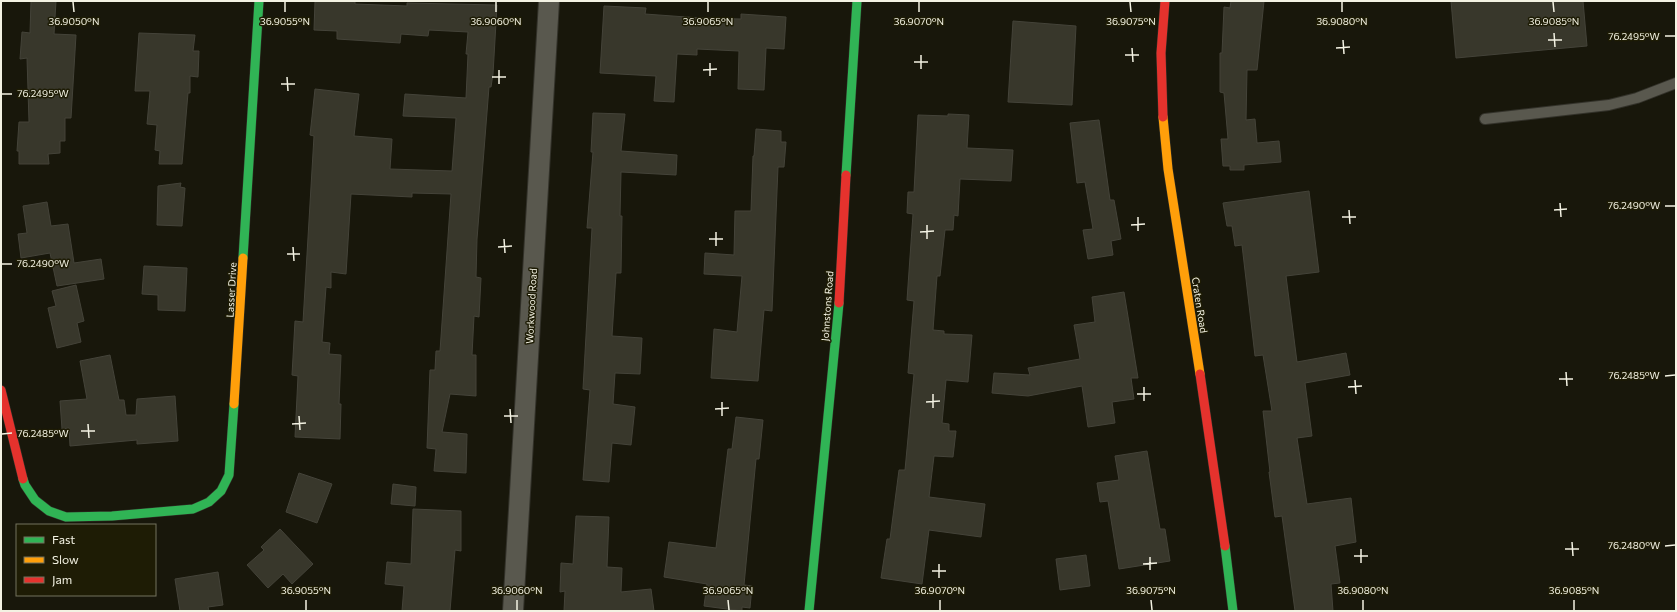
<svg xmlns="http://www.w3.org/2000/svg" width="1677" height="612" viewBox="0 0 1677 612" font-family="Commissioner,sans-serif">
<rect width="100%" height="100%" fill="#18170b"/>
<path fill="#38372b" stroke="#444339" d="M 31,1 L 56,1 L 54,34 L 76,35 L 71,118 L 65,118 L 65,141 L 60,141 L 60,153 L 48,154 L 49,164 L 19,164 L 19,151 L 17,151 L 19,122 L 29,122 L 27,58 L 20,59 L 22,32 L 30,33 Z
M 315,1 L 355,1 L 355,4 L 407,6 L 407,3 L 497,5 L 493,74 L 491,87 L 489,87 L 477,239 L 476,277 L 481,278 L 479,317 L 474,316 L 472,355 L 476,355 L 476,396 L 450,394 L 442,432 L 467,434 L 466,473 L 434,471 L 436,449 L 427,448 L 430,370 L 435,370 L 436,351 L 440,351 L 451,194 L 412,193 L 412,197 L 351,194 L 346,274 L 331,272 L 331,288 L 326,287 L 322,342 L 330,343 L 329,354 L 341,355 L 339,404 L 341,404 L 340,439 L 295,437 L 298,376 L 292,375 L 295,321 L 303,322 L 314,136 L 310,135 L 315,89 L 359,94 L 354,136 L 392,139 L 390,169 L 452,171 L 456,118 L 403,116 L 405,94 L 466,98 L 468,54 L 466,54 L 468,32 L 429,30 L 428,36 L 401,34 L 400,43 L 337,39 L 337,31 L 314,30 Z
M 1231,1 L 1264,1 L 1257,70 L 1247,70 L 1246,120 L 1255,119 L 1257,143 L 1279,141 L 1281,162 L 1244,165 L 1244,170 L 1230,170 L 1230,166 L 1223,166 L 1221,139 L 1228,139 L 1224,93 L 1220,92 L 1220,53 L 1222,53 L 1224,7 L 1230,8 Z
M 1451,1 L 1583,1 L 1587,46 L 1456,58 Z
M 604,6 L 646,8 L 645,14 L 700,18 L 741,19 L 741,14 L 786,17 L 784,49 L 766,48 L 764,90 L 738,89 L 739,51 L 697,49 L 697,55 L 677,54 L 674,102 L 654,101 L 656,76 L 600,73 Z
M 1013,21 L 1076,26 L 1072,105 L 1008,102 Z
M 139,33 L 195,35 L 193,51 L 199,51 L 198,77 L 190,76 L 190,93 L 188,93 L 182,164 L 159,164 L 160,151 L 155,150 L 157,125 L 147,124 L 150,91 L 135,91 Z
M 593,113 L 625,114 L 621,151 L 677,155 L 676,175 L 621,172 L 620,216 L 622,216 L 621,273 L 616,273 L 612,336 L 642,338 L 640,374 L 615,373 L 613,404 L 635,407 L 631,445 L 612,443 L 609,482 L 583,480 L 590,390 L 583,389 L 592,228 L 587,228 L 593,152 L 591,152 Z
M 948,114 L 969,115 L 967,148 L 1013,150 L 1011,181 L 960,179 L 958,216 L 954,215 L 953,230 L 945,230 L 940,276 L 937,276 L 933,330 L 944,331 L 944,334 L 972,335 L 968,382 L 946,380 L 942,423 L 949,424 L 949,431 L 956,431 L 953,457 L 934,456 L 929,497 L 985,504 L 981,537 L 929,530 L 922,584 L 881,578 L 887,539 L 890,539 L 899,470 L 905,470 L 914,374 L 908,373 L 914,301 L 907,300 L 913,214 L 907,213 L 908,192 L 914,192 L 918,115 L 948,116 Z
M 1099,120 L 1110,200 L 1114,200 L 1121,239 L 1111,241 L 1113,255 L 1088,259 L 1083,230 L 1093,229 L 1085,182 L 1077,183 L 1070,123 Z
M 756,129 L 781,131 L 781,142 L 786,142 L 784,167 L 778,167 L 772,311 L 764,310 L 758,381 L 711,378 L 714,329 L 737,332 L 742,276 L 704,274 L 705,253 L 734,255 L 735,211 L 751,211 L 753,156 L 754,156 Z
M 181,183 L 180,187 L 185,188 L 182,226 L 157,225 L 158,186 Z
M 1309,191 L 1319,272 L 1286,276 L 1297,362 L 1346,353 L 1350,375 L 1305,383 L 1312,436 L 1297,438 L 1307,504 L 1351,498 L 1356,542 L 1335,546 L 1340,583 L 1331,584 L 1333,611 L 1295,611 L 1282,516 L 1275,517 L 1269,472 L 1270,472 L 1263,411 L 1272,411 L 1263,355 L 1255,356 L 1242,245 L 1235,246 L 1232,226 L 1227,226 L 1223,203 Z
M 47,202 L 51,226 L 68,224 L 74,263 L 101,259 L 104,279 L 57,286 L 50,253 L 21,258 L 18,234 L 27,233 L 23,206 Z
M 144,266 L 187,268 L 185,311 L 158,310 L 158,295 L 142,294 Z
M 76,285 L 84,321 L 77,323 L 81,342 L 57,348 L 48,308 L 56,306 L 52,291 Z
M 1124,292 L 1138,378 L 1131,378 L 1134,399 L 1112,402 L 1115,423 L 1088,427 L 1082,386 L 1028,396 L 992,393 L 994,373 L 1030,375 L 1028,368 L 1080,359 L 1074,325 L 1095,322 L 1092,297 Z
M 110,355 L 119,400 L 124,400 L 126,415 L 136,415 L 137,399 L 175,396 L 178,441 L 137,444 L 137,440 L 70,446 L 69,428 L 62,429 L 60,401 L 87,399 L 80,361 Z
M 736,417 L 763,420 L 759,459 L 756,459 L 744,585 L 752,586 L 750,608 L 742,607 L 742,611 L 704,606 L 707,584 L 664,577 L 669,542 L 716,548 L 728,449 L 732,449 Z
M 1147,451 L 1160,529 L 1165,529 L 1170,561 L 1119,569 L 1108,501 L 1100,502 L 1097,483 L 1119,480 L 1115,456 Z
M 299,473 L 332,484 L 317,523 L 286,512 Z
M 393,484 L 416,487 L 415,506 L 391,504 Z
M 413,509 L 461,511 L 461,551 L 455,550 L 450,611 L 402,611 L 404,586 L 385,584 L 387,562 L 411,564 Z
M 576,516 L 609,517 L 607,567 L 622,568 L 621,592 L 651,589 L 654,611 L 564,611 L 565,591 L 560,592 L 561,563 L 573,564 Z
M 280,529 L 313,564 L 292,584 L 283,574 L 268,588 L 247,565 L 264,550 L 261,547 Z
M 1086,555 L 1090,586 L 1060,590 L 1056,559 Z
M 218,572 L 223,605 L 208,607 L 209,611 L 180,611 L 175,579 Z"/>
<g fill="none" stroke-linecap="round" stroke-linejoin="round">
<g stroke="#33322a" stroke-width="12">
<path id="lane" d="M 1485,119 L 1609,105 L 1637,98 L 1676,83"/>
</g>
<g stroke="#33322a" stroke-width="22">
<path id="street" d="M 513,611 L 549,1"/>
</g>
<g stroke="#33322a" stroke-width="10">
<path id="fast" d="M 846,175 L 857,1
M 243,258 L 259,1
M 23,479 L 25,485 L 35,500 L 49,511 L 66,517 L 112,516 L 193,509 L 209,502 L 221,491 L 229,475 L 234,404
M 1225,546 L 1233,611
M 809,611 L 839,303"/>
</g>
<g stroke="#33322a" stroke-width="10">
<path id="slow" d="M 1163,117 L 1168,169 L 1200,374
M 234,404 L 243,258"/>
</g>
<g stroke="#33322a" stroke-width="10">
<path id="jam" d="M 1163,117 L 1161,53 L 1165,1
M 839,303 L 846,175
M 1200,374 L 1225,546
M 1,390 L 23,479"/>
</g>
<use href="#lane" stroke="#59584e" stroke-width="10"/>
<use href="#street" stroke="#59584e" stroke-width="20"/>
<use href="#fast" stroke="#30b455" stroke-width="9"/>
<use href="#slow" stroke="#ff9f0a" stroke-width="9"/>
<use href="#jam" stroke="#e5322d" stroke-width="9"/>
</g>
<path fill="none" stroke="#f3f2e3" stroke-width="1.5" d="M 73,2 L 74,12M 285,2 L 285,12M 496,2 L 496,12M 708,2 L 708,12M 919,2 L 919,12M 1130,2 L 1131,12M 1342,2 L 1342,12M 1553,2 L 1554,12M 1554,33 L 1555,47M 1665,36 L 1675,36M 1343,40 L 1344,54M 1548,40 L 1562,40M 1132,48 L 1133,62M 1336,48 L 1350,47M 921,55 L 921,69M 1125,55 L 1139,55M 914,62 L 928,62M 710,63 L 710,76M 499,70 L 499,84M 703,70 L 717,69M 287,77 L 288,91M 492,77 L 506,77M 281,84 L 295,84M 2,94 L 12,94M 1560,203 L 1561,217M 1665,206 L 1675,206M 1349,210 L 1350,224M 1554,210 L 1567,209M 1138,217 L 1138,231M 1342,217 L 1356,217M 927,225 L 927,239M 1131,225 L 1145,224M 716,232 L 716,246M 920,232 L 934,231M 504,239 L 505,253M 709,239 L 723,239M 293,247 L 294,261M 498,247 L 512,246M 287,254 L 300,254M 2,264 L 12,264M 1566,372 L 1567,386M 1665,376 L 1675,375M 1559,379 L 1573,379M 1355,380 L 1356,394M 1144,387 L 1144,401M 1348,387 L 1362,386M 933,394 L 933,408M 1137,394 L 1151,394M 722,402 L 722,416M 926,402 L 940,401M 510,409 L 511,423M 715,409 L 729,408M 299,416 L 300,430M 504,416 L 518,416M 88,424 L 89,438M 292,424 L 306,423M 81,431 L 95,431M 2,434 L 12,433M 1572,542 L 1573,556M 1665,546 L 1675,545M 1361,549 L 1361,563M 1565,549 L 1579,549M 1354,556 L 1368,556M 1150,557 L 1150,570M 939,564 L 939,578M 1143,564 L 1157,563M 932,571 L 946,571M 306,600 L 306,610M 517,600 L 517,610M 728,600 L 729,610M 940,600 L 940,610M 1151,600 L 1152,610M 1363,600 L 1363,610M 1574,600 L 1574,610"/>
<g text-anchor="middle" dominant-baseline="central" stroke-width="3" stroke-linejoin="round" paint-order="stroke">
<g font-size="10" fill="#f3f2e3" stroke="#1e1c05">
<text transform="translate(231 290) rotate(-87)">Lasser Drive</text>
<text transform="translate(1200 305) rotate(81)">Craten Road</text>
<text transform="translate(531 306) rotate(-87)">Workwood Road</text>
<text transform="translate(827 306) rotate(-86)">Johnstons Road</text>
</g>
</g>
<g font-size="10" text-anchor="middle" fill="#f3f2e3" stroke="#1e1c05" stroke-width="3" stroke-linejoin="round" paint-order="stroke">
<text x="74" y="25">36.9050°N</text>
<text x="285" y="25">36.9055°N</text>
<text x="496" y="25">36.9060°N</text>
<text x="708" y="25">36.9065°N</text>
<text x="919" y="25">36.9070°N</text>
<text x="1131" y="25">36.9075°N</text>
<text x="1342" y="25">36.9080°N</text>
<text x="1554" y="25">36.9085°N</text>
<text x="1634" y="40">76.2495°W</text>
<text x="43" y="97">76.2495°W</text>
<text x="1634" y="209">76.2490°W</text>
<text x="43" y="267">76.2490°W</text>
<text x="1634" y="379">76.2485°W</text>
<text x="43" y="437">76.2485°W</text>
<text x="1634" y="549">76.2480°W</text>
<text x="306" y="594">36.9055°N</text>
<text x="517" y="594">36.9060°N</text>
<text x="728" y="594">36.9065°N</text>
<text x="940" y="594">36.9070°N</text>
<text x="1151" y="594">36.9075°N</text>
<text x="1363" y="594">36.9080°N</text>
<text x="1574" y="594">36.9085°N</text>
</g>
<rect width="1677" height="612" fill="none" stroke="#f3f2e3" stroke-width="4"/>
<rect x="16" y="524" width="140" height="72" fill="#1e1c05" stroke="#73725e"/>
<rect x="24" y="537" width="20" height="6" fill="#30b455" stroke="#73725e"/>
<text x="52" y="544" font-size="12" fill="#f3f2e3">Fast</text>
<rect x="24" y="557" width="20" height="6" fill="#ff9f0a" stroke="#73725e"/>
<text x="52" y="564" font-size="12" fill="#f3f2e3">Slow</text>
<rect x="24" y="577" width="20" height="6" fill="#e5322d" stroke="#73725e"/>
<text x="52" y="584" font-size="12" fill="#f3f2e3">Jam</text>
</svg>
